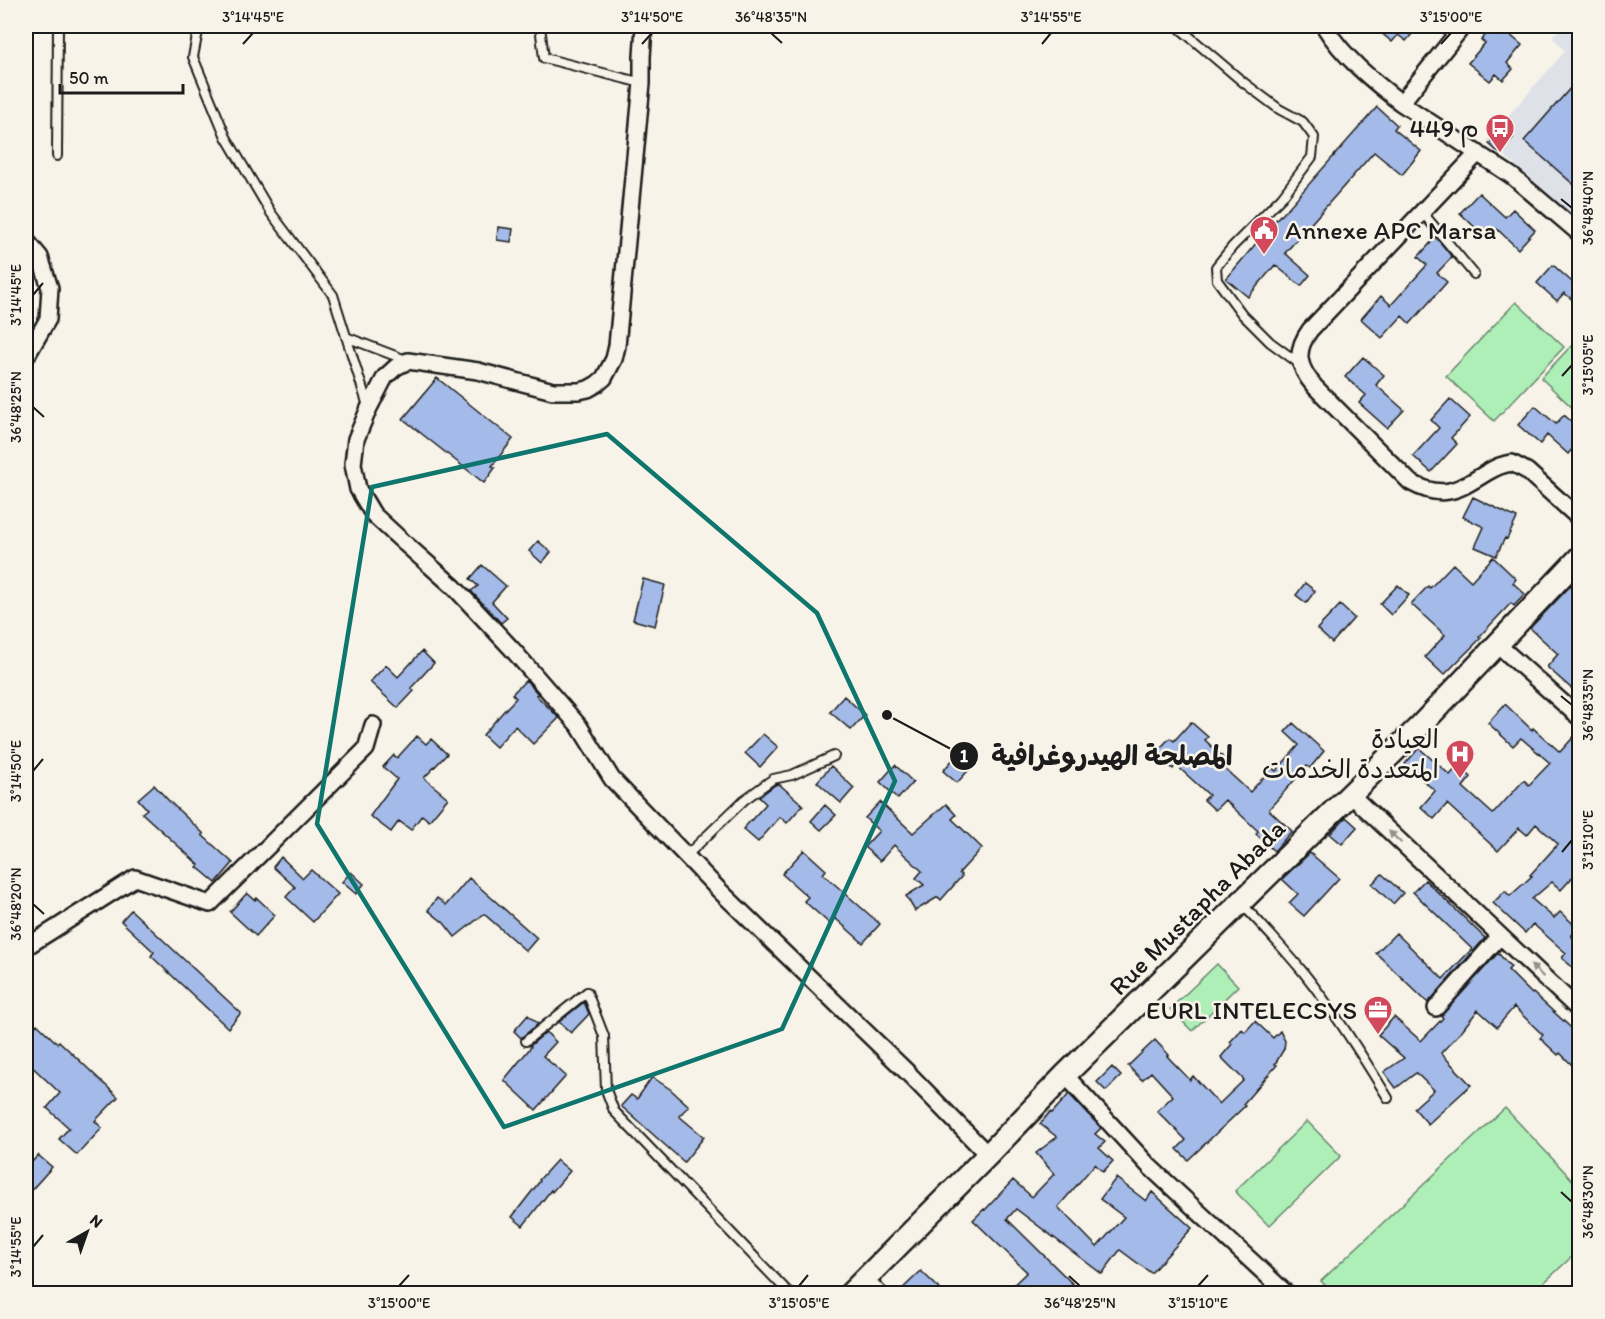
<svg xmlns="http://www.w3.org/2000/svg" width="1605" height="1319" viewBox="0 0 1605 1319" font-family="Itim,'Playpen Sans Arabic',sans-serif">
<rect width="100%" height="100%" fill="#f7f3e8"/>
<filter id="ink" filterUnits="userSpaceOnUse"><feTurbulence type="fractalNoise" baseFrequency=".0167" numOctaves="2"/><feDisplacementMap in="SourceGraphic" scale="12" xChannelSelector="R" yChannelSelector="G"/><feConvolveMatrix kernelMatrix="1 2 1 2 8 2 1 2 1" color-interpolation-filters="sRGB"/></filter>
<g filter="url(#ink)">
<path fill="#dee2e8" d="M 1562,26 L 1579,39 L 1579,222 L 1487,140 L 1565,51 L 1552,37 Z"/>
<path fill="#aeefb8" stroke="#65866a" stroke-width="1.5" d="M 1516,302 L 1564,347 L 1494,421 L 1446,376 Z
M 1571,346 L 1579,354 L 1579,414 L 1541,378 Z
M 1217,964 L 1238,986 L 1192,1031 L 1170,1009 Z
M 1505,1108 L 1579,1187 L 1579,1250 L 1533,1293 L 1333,1293 L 1321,1281 Z
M 1307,1121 L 1341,1156 L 1269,1226 L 1235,1191 Z"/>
<path fill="#a4bae8" stroke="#1c1c1c" stroke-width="1.5" d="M 1373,26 L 1419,26 L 1406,41 L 1398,35 L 1392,42 Z
M 1503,29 L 1522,45 L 1507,63 L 1513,69 L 1503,80 L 1496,74 L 1490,81 L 1468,63 L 1485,43 L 1481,40 L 1490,30 L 1498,36 Z
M 1580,77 L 1580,190 L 1524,141 Z
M 1377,107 L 1397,125 L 1394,129 L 1421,151 L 1402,175 L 1374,152 L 1285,253 L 1310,275 L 1301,286 L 1275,265 L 1248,297 L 1226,279 L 1280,215 L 1281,216 Z
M 1503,129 L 1513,138 L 1499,153 L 1489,144 Z
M 1479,193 L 1505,217 L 1513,209 L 1535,230 L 1518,249 L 1497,229 L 1487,239 L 1460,213 Z
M 498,227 L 513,229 L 511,242 L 497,240 Z
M 1436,237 L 1452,257 L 1437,273 L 1447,282 L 1410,324 L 1402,316 L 1382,338 L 1361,319 L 1381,296 L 1391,305 L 1427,265 L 1418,257 Z
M 1553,265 L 1580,289 L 1580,306 L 1564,293 L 1557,301 L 1537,283 Z
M 1363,357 L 1384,375 L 1376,385 L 1404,410 L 1387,428 L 1359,403 L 1366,395 L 1345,377 Z
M 437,378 L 513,439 L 492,466 L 495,468 L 484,483 L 403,419 Z
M 1450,399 L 1470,417 L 1451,438 L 1457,444 L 1431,472 L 1413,456 L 1439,428 L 1431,420 Z
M 1535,406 L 1556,424 L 1564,415 L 1580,429 L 1580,440 L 1568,454 L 1547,435 L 1540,444 L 1518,425 Z
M 1473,497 L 1517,518 L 1507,539 L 1505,538 L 1496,556 L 1475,547 L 1484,527 L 1463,517 Z
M 538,541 L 551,552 L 542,563 L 529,551 Z
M 1493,557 L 1516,579 L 1513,583 L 1525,594 L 1514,606 L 1511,603 L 1479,637 L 1481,638 L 1444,675 L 1425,657 L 1445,635 L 1411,604 L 1428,586 L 1430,588 L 1453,564 L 1471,581 Z
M 482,565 L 506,586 L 492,602 L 507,618 L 501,623 L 471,591 L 478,586 L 470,579 Z
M 1580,576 L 1580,696 L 1547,667 L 1558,654 L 1530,628 Z
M 643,579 L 665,585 L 655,626 L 633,620 Z
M 1305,583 L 1315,591 L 1306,603 L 1296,595 Z
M 1398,585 L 1409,595 L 1391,615 L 1380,604 Z
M 1340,605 L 1354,618 L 1332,643 L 1317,629 Z
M 422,651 L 434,663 L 411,688 L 414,691 L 398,708 L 370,682 L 386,665 L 398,677 Z
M 526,680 L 538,694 L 536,695 L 559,718 L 533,744 L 515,726 L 496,747 L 483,735 L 502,713 L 516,698 L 512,694 Z
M 844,696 L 865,715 L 851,730 L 830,712 Z
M 1505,704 L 1532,730 L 1533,728 L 1560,752 L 1580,730 L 1580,869 L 1561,890 L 1552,882 L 1532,899 L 1554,918 L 1560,912 L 1578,928 L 1571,936 L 1577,941 L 1580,938 L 1580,974 L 1562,958 L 1566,953 L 1533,924 L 1525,933 L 1493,903 L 1505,891 L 1510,896 L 1532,876 L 1530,875 L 1558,844 L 1536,824 L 1527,835 L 1519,828 L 1498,851 L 1447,804 L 1434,819 L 1421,807 L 1435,791 L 1405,764 L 1419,748 L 1450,775 L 1459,765 L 1471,777 L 1463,787 L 1493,814 L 1524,780 L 1529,785 L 1550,763 L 1521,738 L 1513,746 L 1488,723 Z
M 1191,722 L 1208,737 L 1205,740 L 1229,763 L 1224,768 L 1250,792 L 1272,768 L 1276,771 L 1299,745 L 1285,732 L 1293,723 L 1324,751 L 1310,768 L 1307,766 L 1269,809 L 1269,810 L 1292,831 L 1274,851 L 1256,834 L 1258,831 L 1225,800 L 1215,810 L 1204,800 L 1209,795 L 1176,765 L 1173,769 L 1155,753 L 1170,738 L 1174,741 Z
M 763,734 L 778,747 L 760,767 L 745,753 Z
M 417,736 L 426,744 L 431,739 L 447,754 L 424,778 L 448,798 L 429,821 L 422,815 L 411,830 L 399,821 L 391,832 L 370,816 L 397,779 L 383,767 L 394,755 L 397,758 Z
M 960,751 L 974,764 L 957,783 L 943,771 Z
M 895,765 L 913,782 L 898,799 L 880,782 Z
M 831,766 L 854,788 L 841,803 L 817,782 Z
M 779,784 L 803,805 L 787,823 L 780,817 L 758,842 L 743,829 L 766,804 L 759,797 L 775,785 Z
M 154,785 L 170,802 L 204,834 L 202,835 L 233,863 L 216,883 L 197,867 L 199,865 L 142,813 L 147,809 L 138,799 Z
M 880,802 L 913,833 L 946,804 L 956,815 L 952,819 L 982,848 L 959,873 L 962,876 L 941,900 L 938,897 L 915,911 L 906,896 L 924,885 L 916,878 L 922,871 L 894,845 L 880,861 L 864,847 L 879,831 L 865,818 Z
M 825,805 L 836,815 L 821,830 L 811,821 Z
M 1346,817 L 1357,827 L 1342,844 L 1330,834 Z
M 804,850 L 826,870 L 823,874 L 880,924 L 863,943 L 835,918 L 830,924 L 804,901 L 808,897 L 782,874 Z
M 1310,853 L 1339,878 L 1304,916 L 1289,903 L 1298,894 L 1282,879 Z
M 281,857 L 303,878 L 311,870 L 338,894 L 313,922 L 286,897 L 295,887 L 273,867 Z
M 351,872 L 364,884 L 356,894 L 342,882 Z
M 1382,874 L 1403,893 L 1393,904 L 1372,884 Z
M 469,878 L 537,938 L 526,951 L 484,914 L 455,937 L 444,923 L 428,910 L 437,898 L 446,905 Z
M 1425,880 L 1485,938 L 1428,1003 L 1376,953 L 1396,933 L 1443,979 L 1472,949 L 1413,892 Z
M 247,893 L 255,900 L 257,898 L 275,915 L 256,936 L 230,912 Z
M 131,910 L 241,1013 L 228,1028 L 151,956 L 154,952 L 121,921 Z
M 1498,953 L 1511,967 L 1508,970 L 1532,994 L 1533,993 L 1580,1036 L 1580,1073 L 1560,1053 L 1558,1055 L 1540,1038 L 1543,1035 L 1514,1007 L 1497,1027 L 1478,1010 L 1459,1034 L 1441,1053 L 1471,1085 L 1428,1124 L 1414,1108 L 1434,1090 L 1416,1073 L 1396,1088 L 1384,1072 L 1404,1058 L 1378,1035 L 1394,1017 L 1421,1041 L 1443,1018 L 1441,1016 Z
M 584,1002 L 589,1014 L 571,1033 L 559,1022 Z
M 528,1015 L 538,1024 L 521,1038 L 514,1031 Z
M 1255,1021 L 1273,1038 L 1280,1031 L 1285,1041 L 1284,1049 L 1275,1064 L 1277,1065 L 1243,1104 L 1245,1106 L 1188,1160 L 1177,1149 L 1186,1140 L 1157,1111 L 1173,1096 L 1151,1072 L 1142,1080 L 1128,1066 L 1155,1040 L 1169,1055 L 1167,1056 L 1190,1080 L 1193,1076 L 1219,1104 L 1244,1080 L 1221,1057 L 1232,1044 L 1230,1042 L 1242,1029 L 1245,1032 Z
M 37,1024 L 57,1043 L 59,1041 L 118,1097 L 95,1121 L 102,1128 L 77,1155 L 59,1139 L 69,1128 L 47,1108 L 60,1093 L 26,1061 L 26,1036 Z
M 546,1032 L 556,1042 L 543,1056 L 566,1076 L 536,1110 L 504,1080 L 531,1047 L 530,1046 Z
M 1112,1067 L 1121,1076 L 1106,1091 L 1097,1082 Z
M 652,1077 L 670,1089 L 689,1106 L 679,1116 L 704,1137 L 684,1162 L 621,1106 L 631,1095 L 637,1099 Z
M 1069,1094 L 1101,1128 L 1095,1134 L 1105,1142 L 1099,1148 L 1113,1161 L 1103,1172 L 1095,1164 L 1058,1207 L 1097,1247 L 1124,1217 L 1100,1199 L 1116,1178 L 1146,1201 L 1152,1192 L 1192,1228 L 1151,1273 L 1120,1250 L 1102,1274 L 1016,1209 L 1007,1219 L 1082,1293 L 1005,1293 L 1027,1272 L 973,1220 L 984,1209 L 985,1210 L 1013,1180 L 1032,1197 L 1054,1174 L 1036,1153 L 1057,1137 L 1040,1124 L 1050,1112 L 1052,1113 Z
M 38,1155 L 52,1167 L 26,1196 L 26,1169 Z
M 557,1160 L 570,1171 L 552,1192 L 551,1190 L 523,1226 L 512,1217 L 540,1181 L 539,1180 Z
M 921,1271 L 944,1293 L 898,1293 Z"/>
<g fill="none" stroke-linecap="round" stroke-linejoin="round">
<g stroke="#1c1c1c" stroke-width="12">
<path id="lane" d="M 199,26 L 193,57 L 226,137 L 271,213 L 333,295 L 368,406
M 540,26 L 544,58 L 642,83
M 1177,26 L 1243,82 L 1279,109 L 1303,122 L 1314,137 L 1312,157 L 1282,197 L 1233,246 L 1216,267 L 1217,280 L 1242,314 L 1270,342 L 1300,364
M 57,156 L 58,26
M 1422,212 L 1474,274
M 346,337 L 406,360
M 686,856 L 744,800 L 773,779 L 792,775 L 834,756
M 1241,903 C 1262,925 1283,948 1303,972 C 1335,1012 1362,1055 1388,1098
M 526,1041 L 587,992 L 604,1036 L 606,1090 L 614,1111 L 790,1294
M 868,1278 L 885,1294"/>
</g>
<g stroke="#1c1c1c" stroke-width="20">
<path id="street" d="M 644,26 L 642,57 L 642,83 L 617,346 L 614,359 L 604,378 L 597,384 L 588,389 L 579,391 L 553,391 L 478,371 L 408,361 L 396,367 L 385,377 L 369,408 L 356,439 L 353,464 L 358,489 L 373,514 L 400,539 L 454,587 L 512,649 L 579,726 L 612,779 L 719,890 L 907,1072 L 988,1155
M 1324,26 C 1344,58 1372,80 1401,103
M 1463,26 L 1401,103 L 1512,176 L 1580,234
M 1478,153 L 1310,330 C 1294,352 1298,367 1315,387 L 1410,482 C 1442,500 1457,491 1486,473 C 1494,468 1502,464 1512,463 L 1527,471 L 1580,519
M 26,240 L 40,257 L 50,288 L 48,319 L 26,357
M 1498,645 L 1580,718
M 1350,794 L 1580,1011
M 26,947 L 135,878 L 210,904 L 366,749 L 373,725
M 1436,1008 L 1500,936
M 1065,1075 L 1150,1167 L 1287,1294"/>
</g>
<g stroke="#1c1c1c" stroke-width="26">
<path id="secondary" d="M 850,1294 L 988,1155 L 1065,1075 L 1421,725 L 1580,557"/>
</g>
<path stroke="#1c1c1c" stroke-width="3" stroke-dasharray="4.5 4.5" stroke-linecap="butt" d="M 1573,26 L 1580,30"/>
<use href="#lane" stroke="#f7f3e8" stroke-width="8"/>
<use href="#street" stroke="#f7f3e8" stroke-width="15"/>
<use href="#secondary" stroke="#f7f3e8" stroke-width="21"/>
</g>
<defs><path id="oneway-solid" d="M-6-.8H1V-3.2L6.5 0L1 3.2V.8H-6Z" transform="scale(1.5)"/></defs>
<g fill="#94928c">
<use href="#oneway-solid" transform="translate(1395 837) rotate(-136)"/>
<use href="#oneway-solid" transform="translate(1537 971) rotate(-137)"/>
</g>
</g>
<path fill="none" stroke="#0f766e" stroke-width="4.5" stroke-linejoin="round" d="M 607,434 L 817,613 L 895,781 L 782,1029 L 504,1127 L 317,824 L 372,487 Z"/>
<path fill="none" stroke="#1c1c1c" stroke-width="2" d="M 771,33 L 782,43M 243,44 L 253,33M 642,44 L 652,33M 1042,44 L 1051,33M 1441,44 L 1451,33M 1561,199 L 1572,208M 33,295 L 43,283M 1562,376 L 1572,365M 33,407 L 44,417M 1561,696 L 1572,705M 33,771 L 43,759M 1562,852 L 1572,840M 33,904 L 44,914M 1561,1192 L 1572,1202M 33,1247 L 43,1235M 1069,1276 L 1080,1286M 399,1286 L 409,1275M 799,1286 L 808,1275M 1198,1286 L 1208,1275"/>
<defs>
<g id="bus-pin" transform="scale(1.5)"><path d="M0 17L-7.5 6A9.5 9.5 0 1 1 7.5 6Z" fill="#d1495b" stroke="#f7f3e8"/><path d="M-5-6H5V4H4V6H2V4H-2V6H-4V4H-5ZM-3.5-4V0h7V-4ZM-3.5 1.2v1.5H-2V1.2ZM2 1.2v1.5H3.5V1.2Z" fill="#fff"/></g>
<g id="civic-pin" transform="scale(1.5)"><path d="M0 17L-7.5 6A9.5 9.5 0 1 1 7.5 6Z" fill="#d1495b" stroke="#f7f3e8"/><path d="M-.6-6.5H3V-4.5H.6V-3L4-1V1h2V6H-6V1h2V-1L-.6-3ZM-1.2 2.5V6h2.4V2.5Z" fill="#fff"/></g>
<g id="hospital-pin" transform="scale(1.5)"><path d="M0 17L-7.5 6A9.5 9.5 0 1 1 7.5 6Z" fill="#d1495b" stroke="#f7f3e8"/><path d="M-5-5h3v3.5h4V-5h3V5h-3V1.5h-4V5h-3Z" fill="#fff"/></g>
<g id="office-pin" transform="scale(1.5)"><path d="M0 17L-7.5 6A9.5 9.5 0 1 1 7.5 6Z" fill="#d1495b" stroke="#f7f3e8"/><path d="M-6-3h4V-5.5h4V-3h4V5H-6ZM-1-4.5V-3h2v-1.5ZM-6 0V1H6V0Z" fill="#fff"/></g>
</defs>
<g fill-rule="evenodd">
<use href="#bus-pin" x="1500" y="128"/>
<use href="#civic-pin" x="1264" y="230"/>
<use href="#hospital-pin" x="1460" y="754"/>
<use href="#office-pin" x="1378" y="1010"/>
</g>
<g text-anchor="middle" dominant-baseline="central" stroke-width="5" stroke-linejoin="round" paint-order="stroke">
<g font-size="26" fill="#1c1c1c" stroke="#f7f3e8" text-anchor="end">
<text x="1479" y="128">م 449</text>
<text x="1285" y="230" text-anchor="start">Annexe APC Marsa</text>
<text x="1439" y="739">العيادة<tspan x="1439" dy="30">المتعددة الخدمات</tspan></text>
<text x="1357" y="1010">EURL INTELECSYS</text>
</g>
<g font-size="26" fill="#1c1c1c" stroke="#f7f3e8">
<text transform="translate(1197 907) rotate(-45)">Rue Mustapha Abada</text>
</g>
</g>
<path fill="none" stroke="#1c1c1c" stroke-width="2" d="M887 715L964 756"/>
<g fill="#1c1c1c" stroke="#f7f3e8" stroke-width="2">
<circle cx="887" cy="715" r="6"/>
<circle cx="964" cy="756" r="15"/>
</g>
<g font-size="18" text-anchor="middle" font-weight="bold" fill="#fff">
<text x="964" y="762">1</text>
</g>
<g font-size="27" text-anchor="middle" font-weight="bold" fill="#1c1c1c" stroke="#f7f3e8" stroke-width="5" stroke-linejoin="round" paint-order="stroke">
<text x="1112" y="765">المصلحة الهيدروغرافية</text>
</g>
<rect width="1605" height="1319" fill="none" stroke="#f7f3e8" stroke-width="66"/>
<g transform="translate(87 1232) rotate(40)" stroke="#f7f3e8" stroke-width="4.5" paint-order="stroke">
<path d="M0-4.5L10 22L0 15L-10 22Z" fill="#1c1c1c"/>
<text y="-9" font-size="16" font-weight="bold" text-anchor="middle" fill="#1c1c1c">N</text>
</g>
<path d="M60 84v9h123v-9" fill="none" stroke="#1c1c1c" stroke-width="3"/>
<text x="69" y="84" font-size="18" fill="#1c1c1c" stroke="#f7f3e8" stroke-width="4.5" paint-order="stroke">50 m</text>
<rect x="33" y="33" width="1539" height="1253" fill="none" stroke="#1c1c1c" stroke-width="2"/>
<g font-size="15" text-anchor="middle" fill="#1c1c1c">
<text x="253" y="22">3°14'45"E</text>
<text x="652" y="22">3°14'50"E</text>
<text x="771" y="22">36°48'35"N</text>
<text x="1051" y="22">3°14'55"E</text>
<text x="1451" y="22">3°15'00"E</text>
<text transform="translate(1588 208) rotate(-90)" y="5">36°48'40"N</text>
<text transform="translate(16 295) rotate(-90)" y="5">3°14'45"E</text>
<text transform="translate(1588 365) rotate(-90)" y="5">3°15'05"E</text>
<text transform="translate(16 407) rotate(-90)" y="5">36°48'25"N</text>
<text transform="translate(1588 705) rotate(-90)" y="5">36°48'35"N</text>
<text transform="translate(16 771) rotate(-90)" y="5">3°14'50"E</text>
<text transform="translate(1588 840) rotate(-90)" y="5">3°15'10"E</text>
<text transform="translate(16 904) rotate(-90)" y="5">36°48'20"N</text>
<text transform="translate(1588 1202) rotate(-90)" y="5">36°48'30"N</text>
<text transform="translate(16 1247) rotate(-90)" y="5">3°14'55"E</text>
<text x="399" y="1308">3°15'00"E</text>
<text x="799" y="1308">3°15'05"E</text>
<text x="1080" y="1308">36°48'25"N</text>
<text x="1198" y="1308">3°15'10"E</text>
</g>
</svg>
